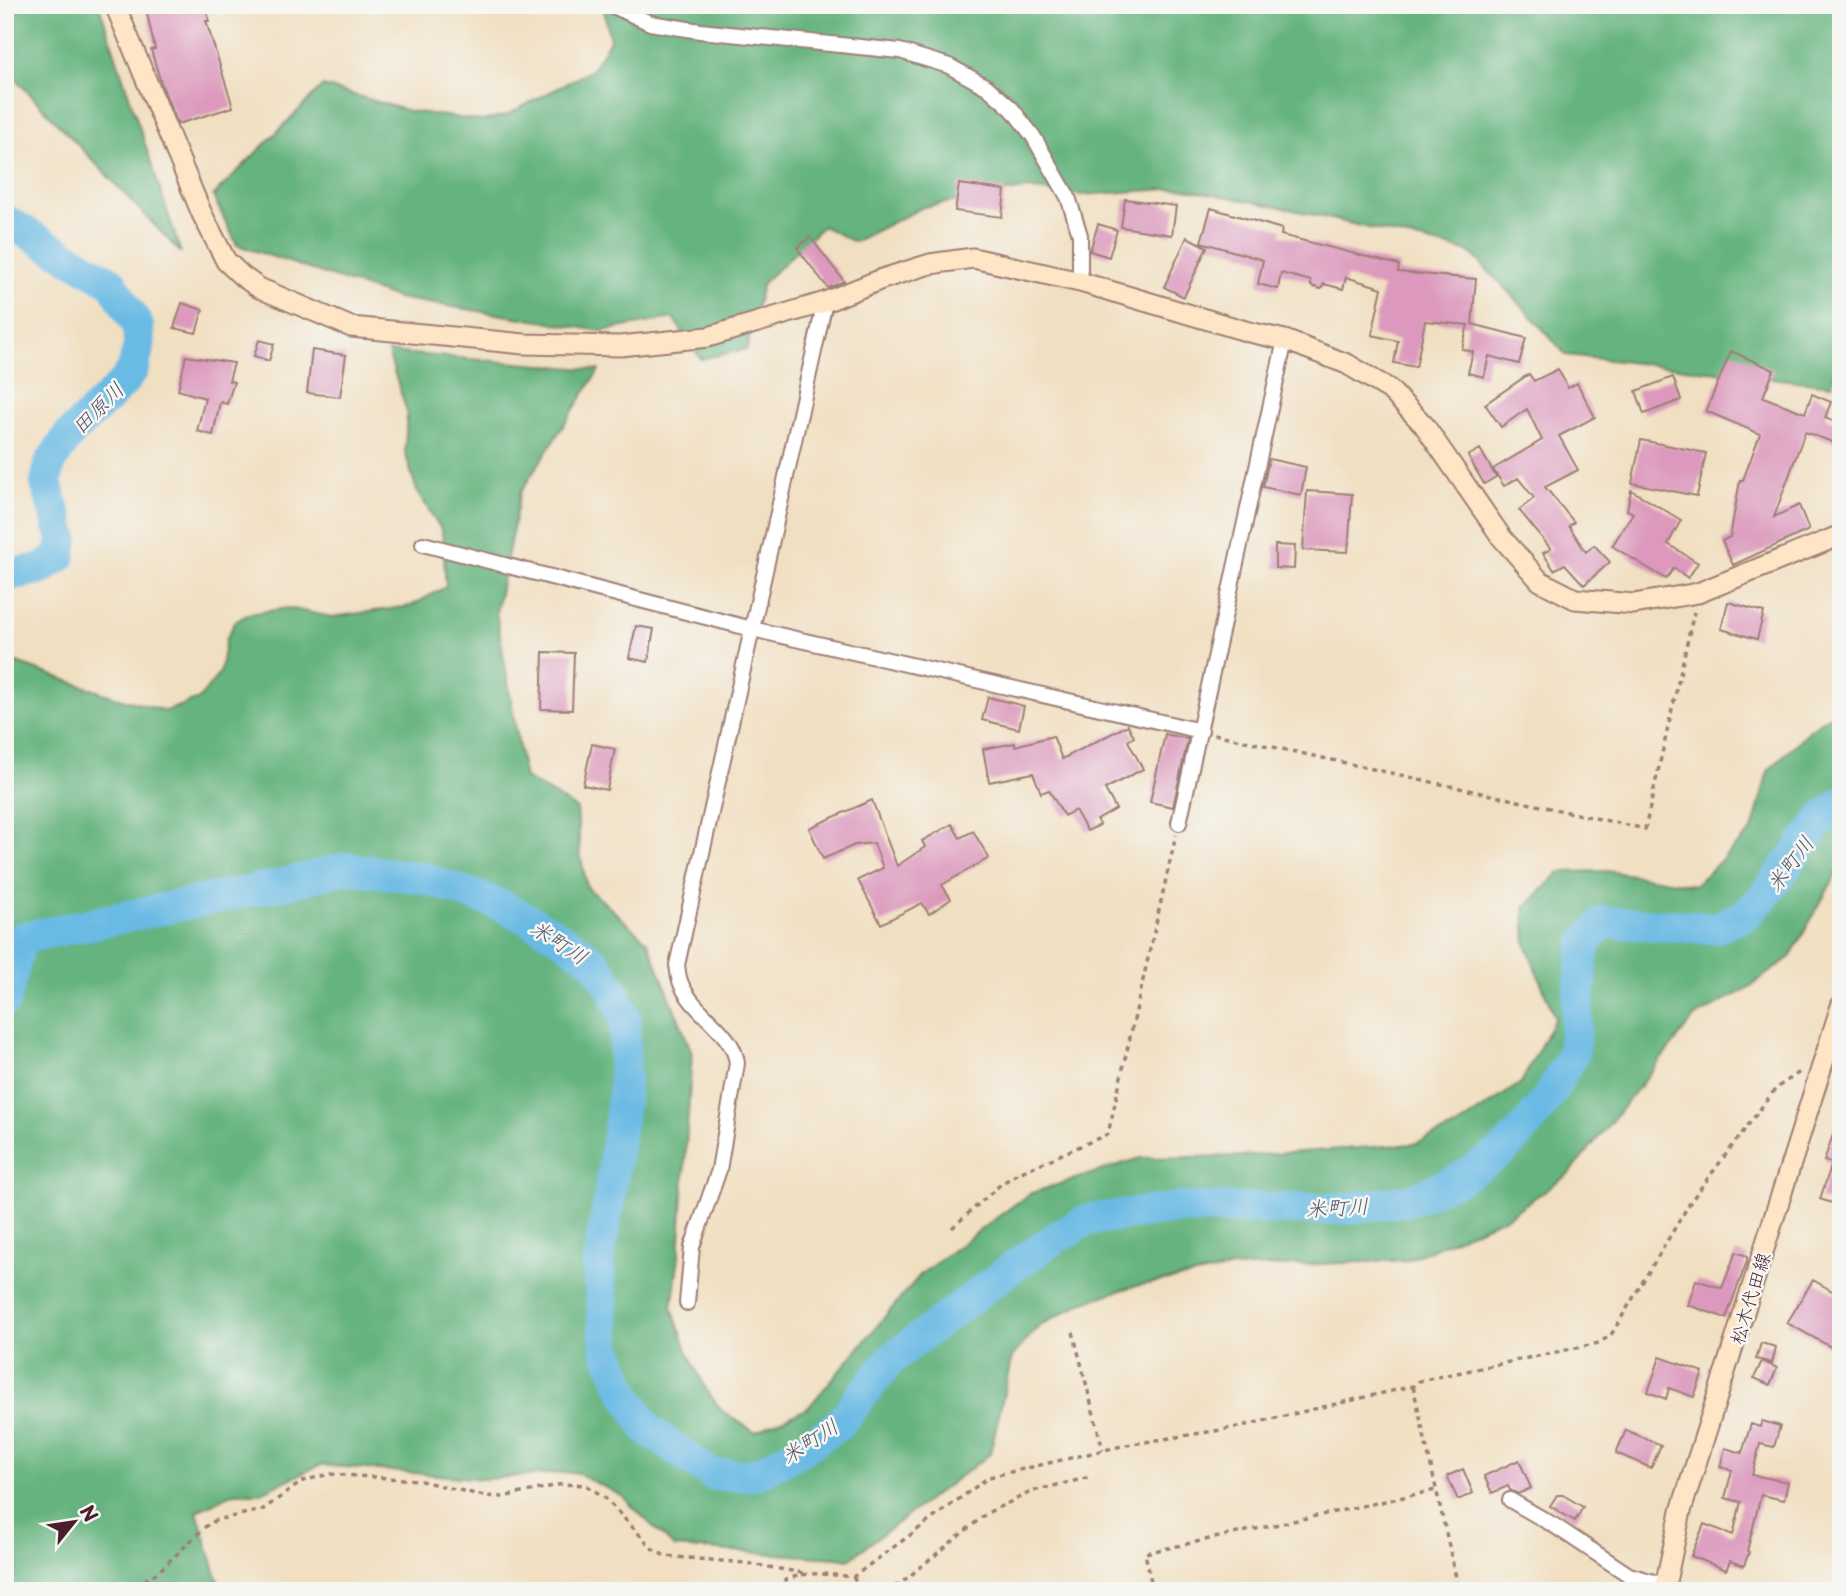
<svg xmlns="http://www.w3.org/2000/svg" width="1846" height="1596" viewBox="0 0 1846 1596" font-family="'Playpen Sans','Klee One',sans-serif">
<rect width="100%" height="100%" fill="#f6f6f2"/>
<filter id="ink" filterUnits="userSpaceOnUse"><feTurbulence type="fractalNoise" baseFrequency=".0143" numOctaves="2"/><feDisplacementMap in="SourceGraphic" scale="14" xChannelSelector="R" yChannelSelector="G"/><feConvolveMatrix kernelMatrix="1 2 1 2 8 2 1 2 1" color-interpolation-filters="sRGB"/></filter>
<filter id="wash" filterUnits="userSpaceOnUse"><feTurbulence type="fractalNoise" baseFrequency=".00686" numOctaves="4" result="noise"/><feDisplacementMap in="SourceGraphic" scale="28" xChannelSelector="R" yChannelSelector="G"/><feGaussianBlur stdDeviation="1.57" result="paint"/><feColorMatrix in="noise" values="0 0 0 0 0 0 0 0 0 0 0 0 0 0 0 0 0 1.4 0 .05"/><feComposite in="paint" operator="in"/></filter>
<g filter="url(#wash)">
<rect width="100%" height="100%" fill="#f1dfc1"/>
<path fill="#65b37e" stroke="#586954" stroke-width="2" d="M 5,5 L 99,5 L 181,253 L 5,68 Z
M 603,5 L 1841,5 L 1841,350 L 1832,385 L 1566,355 L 1525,309 L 1470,252 L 1285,208 L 1183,188 L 1080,195 L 1024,189 L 923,207 L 854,242 L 823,226 L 762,284 L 747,349 L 701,359 L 673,318 L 602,331 L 397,298 L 237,245 L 213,196 L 323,86 L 409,111 L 482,121 L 507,115 L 592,70 L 610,40 Z
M 388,352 L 599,370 L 520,493 L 496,612 L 524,777 L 577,809 L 580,853 L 587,887 L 648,942 L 692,1053 L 679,1255 L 672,1308 L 688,1353 L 707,1391 L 722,1411 L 755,1432 L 808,1408 L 921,1274 L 1029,1194 L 1140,1158 L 1243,1156 L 1414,1144 L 1456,1127 L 1521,1083 L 1555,1018 L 1526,944 L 1524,908 L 1560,872 L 1607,871 L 1695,885 L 1752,831 L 1768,771 L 1811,729 L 1841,708 L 1841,866 L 1790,957 L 1748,988 L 1694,1018 L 1570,1173 L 1508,1216 L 1407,1260 L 1233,1268 L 1131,1287 L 1084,1302 L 1040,1325 L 1012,1357 L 990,1454 L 849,1559 L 674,1547 L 622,1496 L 575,1472 L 484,1479 L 320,1465 L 259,1493 L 234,1493 L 197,1511 L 221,1591 L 5,1591 L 5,659 L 112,696 L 166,711 L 199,699 L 220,672 L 226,639 L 235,622 L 249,614 L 288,608 L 332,617 L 411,606 L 446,587 L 442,531 L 417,491 L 405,452 L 407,412 Z"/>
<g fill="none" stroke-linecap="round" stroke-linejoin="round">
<path stroke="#69bae4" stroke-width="32" d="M 5,220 L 112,283 L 138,326 L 139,346 L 133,369 L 123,383 L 69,435 L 50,463 L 46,483 L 63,539 L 60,556 L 43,568 L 5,576
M 21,938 L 284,884 L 346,868 L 424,878 L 501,905 L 555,934 L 594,961 L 613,990 L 625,1018 L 624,1094 L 608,1207 L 598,1261 L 606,1347 L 623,1388 L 647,1429 L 713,1475 L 753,1475 L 798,1452 L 839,1424 L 891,1359 L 1010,1269 L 1057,1237 L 1087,1220 L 1177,1208 L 1343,1209 L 1410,1200 L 1459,1179 L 1504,1150 L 1529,1123 L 1551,1093 L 1573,1053 L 1584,945 L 1603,922 L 1714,928 L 1745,915 L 1762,899 L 1821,820 L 1841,803
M 5,1001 L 21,938"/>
</g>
<g id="blocks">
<path fill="#dc99bd" d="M 145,5 L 206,5 L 209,21 L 206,21 L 233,107 L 178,124 L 162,86 L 151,50 L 155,49 Z
M 959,184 L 1005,190 L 1002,217 L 955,211 Z
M 1125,199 L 1176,206 L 1172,235 L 1121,227 Z
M 1211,208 L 1282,229 L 1281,235 L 1399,265 L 1398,272 L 1476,279 L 1472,324 L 1526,338 L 1519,364 L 1489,356 L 1484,377 L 1468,373 L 1473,352 L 1462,349 L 1468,325 L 1425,321 L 1416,367 L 1394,363 L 1398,341 L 1372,335 L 1382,288 L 1346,277 L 1343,289 L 1324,284 L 1321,289 L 1311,286 L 1311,281 L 1281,273 L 1278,289 L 1258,284 L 1263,260 L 1201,242 Z
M 1098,224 L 1117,230 L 1109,257 L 1090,251 Z
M 810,237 L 844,281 L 828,288 L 797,248 Z
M 1187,237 L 1207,247 L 1184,297 L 1164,287 Z
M 182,303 L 203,310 L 196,333 L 174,328 Z
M 259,340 L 274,344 L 269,361 L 254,356 Z
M 312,350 L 346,355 L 340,397 L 307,393 Z
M 1731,351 L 1774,370 L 1763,397 L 1805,413 L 1812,394 L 1831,402 L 1825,418 L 1841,424 L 1841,445 L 1805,432 L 1774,517 L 1799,505 L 1809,530 L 1733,565 L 1722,541 L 1730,537 L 1740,480 L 1743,480 L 1760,434 L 1706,411 Z
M 186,356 L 234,363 L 229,381 L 234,382 L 227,404 L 220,402 L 213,435 L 197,431 L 205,398 L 178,390 Z
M 1558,369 L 1568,388 L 1577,383 L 1595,417 L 1559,436 L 1578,470 L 1545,487 L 1574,522 L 1569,526 L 1586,552 L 1594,545 L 1610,562 L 1584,585 L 1565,564 L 1554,570 L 1543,553 L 1551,549 L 1519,510 L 1534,498 L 1518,478 L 1504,486 L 1493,469 L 1542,440 L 1527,409 L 1501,427 L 1485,404 L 1529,374 L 1534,381 Z
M 1673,377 L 1681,400 L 1644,414 L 1636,391 Z
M 1641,440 L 1706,453 L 1697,496 L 1632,483 Z
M 1480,449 L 1496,477 L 1484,484 L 1468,456 Z
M 1269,459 L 1306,467 L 1301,495 L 1263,487 Z
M 1631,490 L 1681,520 L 1668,544 L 1698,563 L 1688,578 L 1674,568 L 1666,579 L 1612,546 L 1633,513 L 1627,510 Z
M 1307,491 L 1352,494 L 1348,552 L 1303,550 Z
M 1275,545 L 1295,546 L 1294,569 L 1275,568 Z
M 1728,602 L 1764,612 L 1757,639 L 1721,629 Z
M 636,626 L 654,629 L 648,662 L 629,658 Z
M 543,652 L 574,653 L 572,710 L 541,709 Z
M 988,697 L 1024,706 L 1019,729 L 982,720 Z
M 1128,725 L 1134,737 L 1128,741 L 1143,769 L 1105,789 L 1116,809 L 1097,820 L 1100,825 L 1087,831 L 1075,810 L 1064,816 L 1049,790 L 1041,793 L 1033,773 L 989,782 L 983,749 L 1015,743 L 1015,746 L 1053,736 L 1062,759 Z
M 1165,734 L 1188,739 L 1173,807 L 1150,802 Z
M 592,744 L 615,749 L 607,790 L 583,785 Z
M 872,800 L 897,866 L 925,847 L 922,841 L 952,824 L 960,838 L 973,831 L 989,858 L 942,885 L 951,899 L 929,914 L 922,903 L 881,924 L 858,880 L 883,868 L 874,843 L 855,845 L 823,859 L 809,828 Z
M 1838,1120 L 1841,1120 L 1841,1197 L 1838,1205 L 1820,1199 L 1832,1163 L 1824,1161 Z
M 1736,1252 L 1747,1256 L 1747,1261 L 1726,1318 L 1688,1305 L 1696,1280 L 1722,1288 Z
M 1813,1280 L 1841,1296 L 1841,1315 L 1835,1326 L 1841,1329 L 1841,1341 L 1836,1350 L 1787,1323 Z
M 1761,1343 L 1776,1347 L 1772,1363 L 1756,1359 Z
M 1660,1357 L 1703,1372 L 1694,1397 L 1669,1388 L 1666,1399 L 1648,1392 Z
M 1762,1361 L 1777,1368 L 1770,1385 L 1754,1378 Z
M 1762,1421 L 1780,1426 L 1774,1447 L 1760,1444 L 1752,1475 L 1788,1482 L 1784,1500 L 1761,1495 L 1747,1551 L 1749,1552 L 1744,1566 L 1730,1561 L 1726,1570 L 1691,1556 L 1704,1524 L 1733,1535 L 1741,1502 L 1725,1498 L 1732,1470 L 1720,1467 L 1725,1448 L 1742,1453 L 1751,1424 L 1760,1427 Z
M 1626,1430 L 1661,1445 L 1651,1468 L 1616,1453 Z
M 1519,1460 L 1531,1488 L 1518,1494 L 1510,1490 L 1508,1486 L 1492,1493 L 1484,1476 Z
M 1463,1469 L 1473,1493 L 1458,1500 L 1447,1476 Z
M 1557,1495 L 1563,1495 L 1583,1507 L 1575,1521 L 1550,1506 Z"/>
</g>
</g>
<g filter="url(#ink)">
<use href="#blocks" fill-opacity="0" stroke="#9e7f76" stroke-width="2"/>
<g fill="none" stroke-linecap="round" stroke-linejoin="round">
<g stroke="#9e7f76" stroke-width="18">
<path id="street" d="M 611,5 L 650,23 L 700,31 L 900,51 L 949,66 L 987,87 L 1012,109 L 1033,136 L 1068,197 L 1080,235 L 1080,282
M 423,544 L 752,629 L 1201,731
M 1179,823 L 1285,340
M 687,1303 L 692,1247 L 719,1170 L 737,1063 C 733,1030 691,1013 680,981 C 678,976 678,970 677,965 L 825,302
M 1510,1500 L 1555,1526 L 1629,1575 L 1664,1585"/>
</g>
<g stroke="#9e7f76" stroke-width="23">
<path id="secondary" d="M 115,5 L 202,214 L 226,261 L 242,276 L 259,288 L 351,327 L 524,344 L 620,346 L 708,337 L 825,302 L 882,279 L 930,264 L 973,258 L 1080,282 L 1249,332 L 1285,340 L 1347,364 L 1389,389 L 1424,425 L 1502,538 L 1540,581 L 1575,599 L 1634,604 L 1698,593 L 1841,535
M 1664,1591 L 1681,1511 L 1841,1006"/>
</g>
<path stroke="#9e7f76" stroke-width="3.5" stroke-dasharray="5 5" stroke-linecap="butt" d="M 1214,734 L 1645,829 L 1694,612
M 952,1228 L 1001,1184 L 1019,1173 L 1108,1134 L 1176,835
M 1073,1332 L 1103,1450
M 1413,1386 L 1459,1591
M 853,1577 L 862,1591
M 127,1591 L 158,1572 L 205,1527 L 216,1520 L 262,1510 L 303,1481 L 329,1474 L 417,1480 L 484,1496 L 503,1497 L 563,1484 L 586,1485 L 604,1497 L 653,1549 L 665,1556 L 745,1563 L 803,1573
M 766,1591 C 799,1569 815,1573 853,1577 L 989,1477 L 1126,1445 L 1233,1428 L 1413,1386 L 1419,1381 L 1599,1343 L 1611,1335 L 1691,1201 L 1776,1088 L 1803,1070
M 886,1591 L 901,1583 L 987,1513 L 1033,1491 L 1090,1477
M 1153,1591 L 1145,1553 L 1436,1490"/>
<use href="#street" stroke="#fff" stroke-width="14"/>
<use href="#secondary" stroke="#fee5c5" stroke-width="19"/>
</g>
</g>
<g text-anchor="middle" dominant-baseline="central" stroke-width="5" stroke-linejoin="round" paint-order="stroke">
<g font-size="19" fill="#4a1f2b" stroke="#f6f6f2">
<text transform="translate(1749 1298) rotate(-73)">松木代田線</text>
</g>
<g font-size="21" font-style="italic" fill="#55556c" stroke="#f6f6f2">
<text transform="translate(97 407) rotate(-45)">田原川</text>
<text transform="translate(1789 863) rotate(-53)">米町川</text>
<text transform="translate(560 941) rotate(33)">米町川</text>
<text transform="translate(1337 1206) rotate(-3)">米町川</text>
<text transform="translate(809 1440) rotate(-33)">米町川</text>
</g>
</g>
<rect width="1846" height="1596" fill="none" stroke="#f6f6f2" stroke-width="28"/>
<g transform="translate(74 1522) rotate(60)" stroke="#f6f6f2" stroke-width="5" paint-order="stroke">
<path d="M0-5L12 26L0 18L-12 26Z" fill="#4a1f2b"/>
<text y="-10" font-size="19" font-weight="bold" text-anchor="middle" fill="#4a1f2b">N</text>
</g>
</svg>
